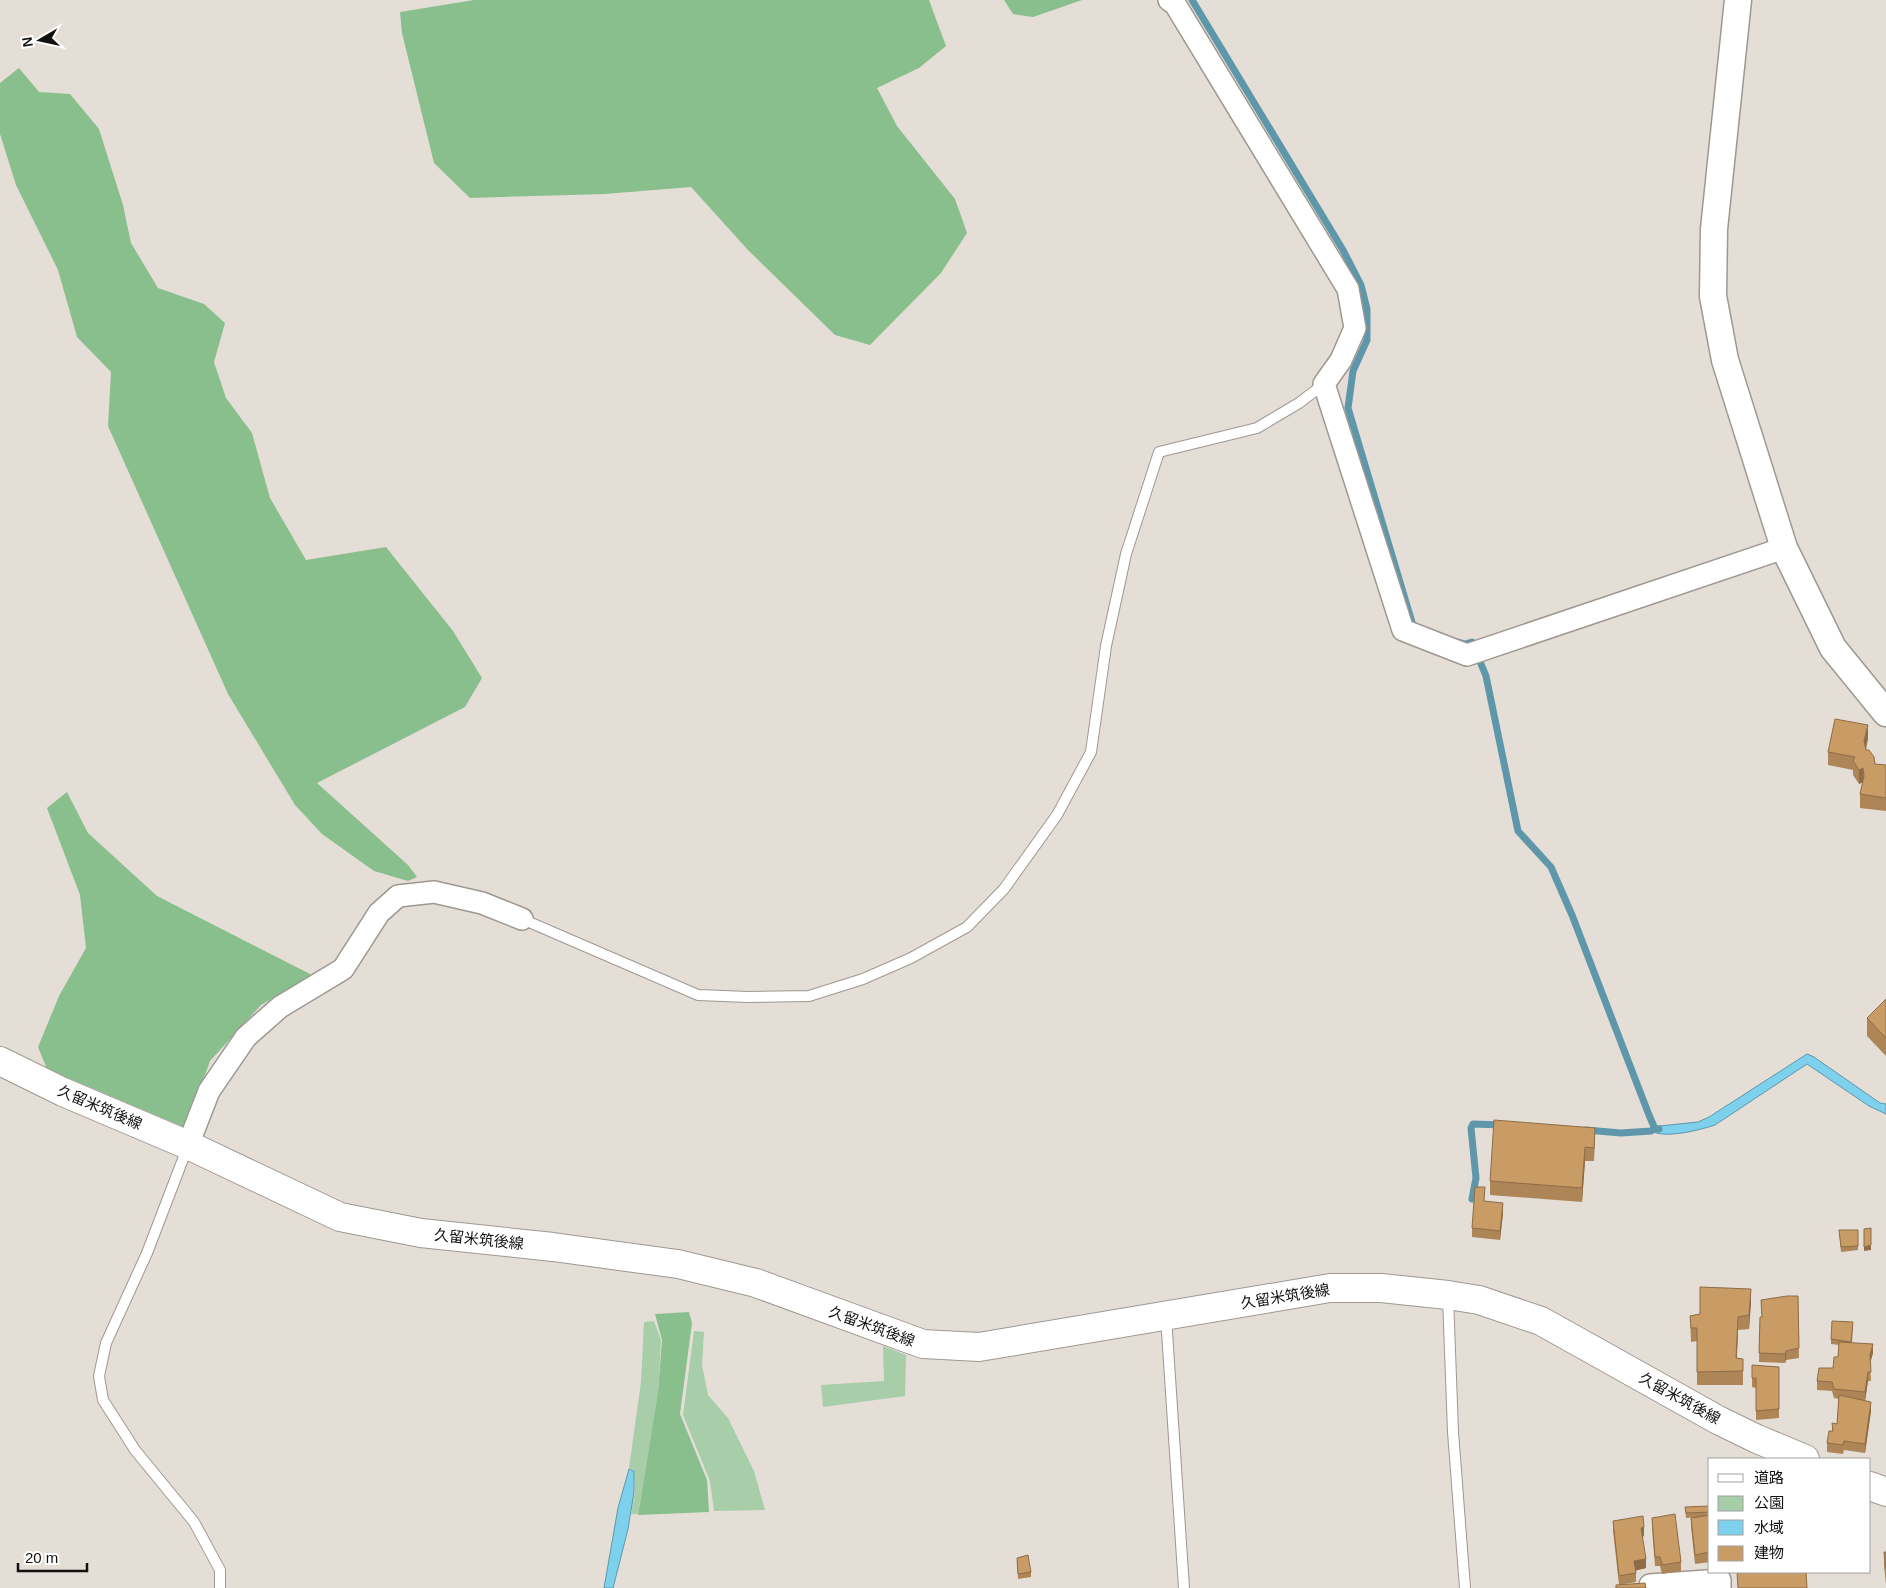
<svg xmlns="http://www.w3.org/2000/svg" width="1886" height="1588" viewBox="0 0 1886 1588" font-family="Arial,'Noto Sans JP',sans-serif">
<rect width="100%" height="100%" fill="#e4ded7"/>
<path fill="#a7cea9" d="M 654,1321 L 661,1340 L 658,1393 L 638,1514 L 631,1514 L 635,1493 L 634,1470 L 629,1468 L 641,1382 L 644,1322 Z
M 694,1331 L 704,1332 L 702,1365 L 708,1395 L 728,1418 L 754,1471 L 765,1510 L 714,1511 L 710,1481 L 683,1415 Z
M 883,1346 L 906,1355 L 905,1396 L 823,1407 L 821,1385 L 884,1381 Z"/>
<path fill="#89bf8d" d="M 474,0 L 929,0 L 946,46 L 919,68 L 877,88 L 897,126 L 955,199 L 967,233 L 941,273 L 870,345 L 835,335 L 748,250 L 691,187 L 605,194 L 470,198 L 434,163 L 402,33 L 400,12 Z
M 1004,0 L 1082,0 L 1033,17 L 1013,14 Z
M 19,68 L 39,92 L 70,94 L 99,129 L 123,205 L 131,243 L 158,288 L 204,304 L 225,323 L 214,362 L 226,398 L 252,433 L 270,498 L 306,560 L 386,547 L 453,631 L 482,678 L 465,707 L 317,783 L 408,865 L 417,877 L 408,881 L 374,871 L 322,834 L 295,805 L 228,694 L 108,426 L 111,372 L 77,337 L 58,270 L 16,185 L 0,134 L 0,83 Z
M 67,792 L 88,833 L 157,896 L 312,975 L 261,1005 L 210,1061 L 186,1128 L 47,1069 L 38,1047 L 59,996 L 86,948 L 80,895 L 47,808 Z
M 689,1312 L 692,1323 L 680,1414 L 707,1480 L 709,1512 L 638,1515 L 658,1392 L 662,1340 L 655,1314 Z"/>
<path fill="#7ed1ed" stroke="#5e97aa" d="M 1807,1054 L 1814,1057 L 1880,1103 L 1886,1104 L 1886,1114 L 1869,1106 L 1807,1064 L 1715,1125 C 1700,1130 1665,1139 1651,1131 L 1650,1127 L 1698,1122 L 1709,1117 Z
M 629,1469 L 634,1471 L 634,1492 L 628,1529 L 613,1588 L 604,1588 L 618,1508 Z"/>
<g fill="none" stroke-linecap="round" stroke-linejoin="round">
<path stroke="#5e97aa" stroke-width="7" d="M 1192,0 L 1343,250 L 1361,285 L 1367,309 L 1367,340 L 1353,371 L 1348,408 L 1414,629
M 1458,642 L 1465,644 L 1472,642 L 1486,676 L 1518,831 L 1551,867 L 1572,915 L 1649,1115 L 1655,1129 L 1659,1129
M 1586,1130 L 1621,1133 L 1651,1131
M 1472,1199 L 1476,1178 L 1471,1128 L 1473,1124 L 1503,1125"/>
<g stroke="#9e9892" stroke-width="12">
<path id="service" d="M 522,919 L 698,995 L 748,997 L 809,996 L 863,979 L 911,958 L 967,927 L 1004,889 L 1057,815 L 1091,752 L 1106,646 L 1126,554 L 1159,452 L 1257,428 L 1299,403 L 1324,384
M 188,1146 L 147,1253 L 106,1343 L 99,1376 L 103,1400 L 135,1450 L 194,1522 L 220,1570 L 220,1588
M 1448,1297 L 1453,1432 L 1465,1588
M 1166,1317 L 1184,1588"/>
</g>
<g stroke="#9e9892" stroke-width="24">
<path id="minor" d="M 1169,0 L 1175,4 L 1348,289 L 1355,328 L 1341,360 L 1324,384 L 1403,630 L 1467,655 L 1784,548
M 188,1145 L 209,1091 L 246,1037 L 280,1007 L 343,969 L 379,913 L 398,896 L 434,892 L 482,903 L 522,919
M 1650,1585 L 1720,1580 L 1720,1588"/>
</g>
<g stroke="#9e9892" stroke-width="29">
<path id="tertiary" d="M 1738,0 L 1714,229 L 1713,296 L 1725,360 L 1784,548 L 1833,648 L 1886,713"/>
</g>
<g stroke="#9e9892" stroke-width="30">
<path id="primary" d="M 0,1061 L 63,1092 L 188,1145 L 340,1217 L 421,1233 L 553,1247 L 678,1264 L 756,1283 L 923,1344 L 979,1347 L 1330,1288 L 1381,1288 L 1448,1295 L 1479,1300 L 1541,1321 L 1718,1420 L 1757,1439 L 1805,1459
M 1870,1486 L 1886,1492"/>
</g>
<use href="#service" stroke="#fff" stroke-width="10"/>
<use href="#minor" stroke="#fff" stroke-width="21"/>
<use href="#tertiary" stroke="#fff" stroke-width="26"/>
<use href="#primary" stroke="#fff" stroke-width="28"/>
</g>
<path fill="#ad8557" d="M 1868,738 L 1866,750 L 1875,764 L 1886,765 L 1886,811 L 1860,808 L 1860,794 L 1863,782 L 1859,784 L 1853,775 L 1853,770 L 1828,765 L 1828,752 Z
M 1886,999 L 1886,1056 L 1867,1036 L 1867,1018 Z
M 1595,1142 L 1594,1161 L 1585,1161 L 1582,1202 L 1490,1195 L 1490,1181 Z
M 1485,1201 L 1503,1213 L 1500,1240 L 1472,1237 L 1472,1228 Z
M 1839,1230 L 1858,1230 L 1858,1250 L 1841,1252 Z
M 1798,1296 L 1799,1358 L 1786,1360 L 1785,1363 L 1759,1362 L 1760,1317 L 1762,1317 L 1761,1300 Z
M 1751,1302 L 1749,1329 L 1738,1330 L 1737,1358 L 1743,1359 L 1743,1385 L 1697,1385 L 1697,1341 L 1691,1342 L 1690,1316 Z
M 1853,1326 L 1852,1343 L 1873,1353 L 1870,1362 L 1871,1381 L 1868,1381 L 1865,1401 L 1871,1411 L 1865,1453 L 1844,1450 L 1843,1454 L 1827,1452 L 1827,1443 L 1832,1431 L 1832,1423 L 1837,1424 L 1839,1399 L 1834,1398 L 1832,1391 L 1817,1390 L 1817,1381 L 1833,1368 L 1838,1357 L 1839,1345 L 1831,1344 L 1831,1339 Z
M 1752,1365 L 1779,1367 L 1779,1418 L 1756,1420 L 1756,1388 L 1752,1387 Z
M 1710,1506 L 1710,1562 L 1695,1564 L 1691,1527 L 1691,1518 L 1697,1517 L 1686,1518 L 1685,1507 Z
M 1652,1518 L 1681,1562 L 1681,1571 L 1662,1574 L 1660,1566 L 1655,1566 L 1652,1527 Z
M 1613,1521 L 1644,1536 L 1642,1537 L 1646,1568 L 1636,1570 L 1636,1582 L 1619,1585 L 1613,1530 Z
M 1884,1552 L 1886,1552 L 1886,1584 L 1884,1566 Z
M 1017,1558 L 1031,1572 L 1031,1577 L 1018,1579 Z"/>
<path fill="#8d6c47" d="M 1868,725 L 1868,738 L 1864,755 L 1864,741 Z
M 1863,768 L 1863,782 L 1859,784 L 1859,770 Z
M 1585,1147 L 1585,1161 L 1582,1202 L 1582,1188 Z
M 1503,1203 L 1503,1213 L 1500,1240 L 1500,1231 Z
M 1871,1245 L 1871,1250 L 1864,1251 L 1864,1247 Z
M 1751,1289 L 1751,1302 L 1749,1329 L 1749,1315 Z
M 1738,1317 L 1738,1330 L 1736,1372 L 1736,1358 Z
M 1873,1344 L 1873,1353 L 1870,1364 L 1870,1355 Z
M 1786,1351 L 1786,1360 L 1785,1363 L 1785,1354 Z
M 1868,1372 L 1868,1381 L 1865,1401 L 1865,1392 Z
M 1871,1402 L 1871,1411 L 1865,1453 L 1865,1444 Z
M 1644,1527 L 1644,1536 L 1641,1537 L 1641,1528 Z
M 1646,1559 L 1646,1568 L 1634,1571 L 1634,1561 Z"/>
<path fill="#c99b65" stroke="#8d6c47" d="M 1835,719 L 1868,725 L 1864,741 L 1866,750 L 1869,750 L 1874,757 L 1875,764 L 1886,765 L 1886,798 L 1860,794 L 1864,776 L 1863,768 L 1859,770 L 1853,761 L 1855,757 L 1828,752 Z
M 1886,999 L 1886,1038 L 1867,1018 Z
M 1494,1120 L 1595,1128 L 1594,1148 L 1585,1147 L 1582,1188 L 1490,1181 Z
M 1475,1187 L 1485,1187 L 1484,1201 L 1503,1203 L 1500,1231 L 1472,1228 Z
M 1871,1228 L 1871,1245 L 1864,1247 L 1864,1229 Z
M 1839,1230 L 1858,1230 L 1858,1246 L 1841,1247 Z
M 1700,1287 L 1751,1289 L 1749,1315 L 1738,1317 L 1736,1358 L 1743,1359 L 1743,1371 L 1697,1372 L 1697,1328 L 1691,1328 L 1690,1316 L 1700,1314 Z
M 1787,1296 L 1798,1296 L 1799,1348 L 1786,1351 L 1785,1354 L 1759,1353 L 1760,1317 L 1762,1317 L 1761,1300 Z
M 1832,1321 L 1853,1322 L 1851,1342 L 1831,1339 Z
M 1839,1342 L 1873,1344 L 1870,1355 L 1871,1372 L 1868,1372 L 1865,1392 L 1834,1389 L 1832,1382 L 1817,1381 L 1819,1368 L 1833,1368 L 1834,1357 L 1838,1357 Z
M 1752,1365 L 1779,1367 L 1779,1409 L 1756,1411 L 1756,1378 L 1752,1378 Z
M 1839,1395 L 1871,1402 L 1865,1444 L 1844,1441 L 1843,1445 L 1827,1443 L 1829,1431 L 1833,1431 L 1832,1423 L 1837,1424 Z
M 1710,1506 L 1710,1512 L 1686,1513 L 1685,1507 Z
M 1675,1514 L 1681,1562 L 1662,1565 L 1660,1557 L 1655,1557 L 1652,1518 Z
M 1710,1515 L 1710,1552 L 1695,1555 L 1691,1518 Z
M 1643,1516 L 1644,1527 L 1641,1528 L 1646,1559 L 1634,1561 L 1636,1573 L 1619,1576 L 1613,1521 Z
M 1884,1552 L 1886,1552 L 1886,1570 Z
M 1028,1555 L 1031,1572 L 1018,1574 L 1017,1558 Z
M 1737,1572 L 1806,1572 L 1807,1588 L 1738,1588 Z
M 1645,1583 L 1646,1588 L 1616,1588 L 1616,1585 Z"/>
<g text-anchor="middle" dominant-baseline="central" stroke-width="4" stroke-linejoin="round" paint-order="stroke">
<g font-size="15" fill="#13110f" stroke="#fff">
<text transform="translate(100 1107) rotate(23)">久留米筑後線</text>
<text transform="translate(479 1239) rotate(6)">久留米筑後線</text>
<text transform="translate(1285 1296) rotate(-9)">久留米筑後線</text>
<text transform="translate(872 1326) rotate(20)">久留米筑後線</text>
<text transform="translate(1680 1398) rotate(29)">久留米筑後線</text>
</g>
</g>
<rect x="1708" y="1458" width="162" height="115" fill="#ffffff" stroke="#a1a09f"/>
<rect x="1718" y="1474" width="25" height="8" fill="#ffffff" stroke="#a1a09f"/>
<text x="1754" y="1483" font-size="15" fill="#13110f">道路</text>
<rect x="1718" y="1496" width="25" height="15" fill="#a7cea9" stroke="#a1a09f"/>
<text x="1754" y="1508" font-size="15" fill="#13110f">公園</text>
<rect x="1718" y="1520" width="25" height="15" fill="#7ed1ed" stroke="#a1a09f"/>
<text x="1754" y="1533" font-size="15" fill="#13110f">水域</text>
<rect x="1718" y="1546" width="25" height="15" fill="#c99b65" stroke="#a1a09f"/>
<text x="1754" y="1558" font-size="15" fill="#13110f">建物</text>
<g transform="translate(40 40) rotate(261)" stroke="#ffffff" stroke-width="4" paint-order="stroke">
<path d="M0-4L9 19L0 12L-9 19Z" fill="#13110f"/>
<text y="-8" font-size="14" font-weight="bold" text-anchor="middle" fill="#13110f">N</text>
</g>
<path d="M18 1563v8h69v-8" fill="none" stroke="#13110f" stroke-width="2.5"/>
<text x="25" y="1563" font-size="15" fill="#13110f" stroke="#ffffff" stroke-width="4" paint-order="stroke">20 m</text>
</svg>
